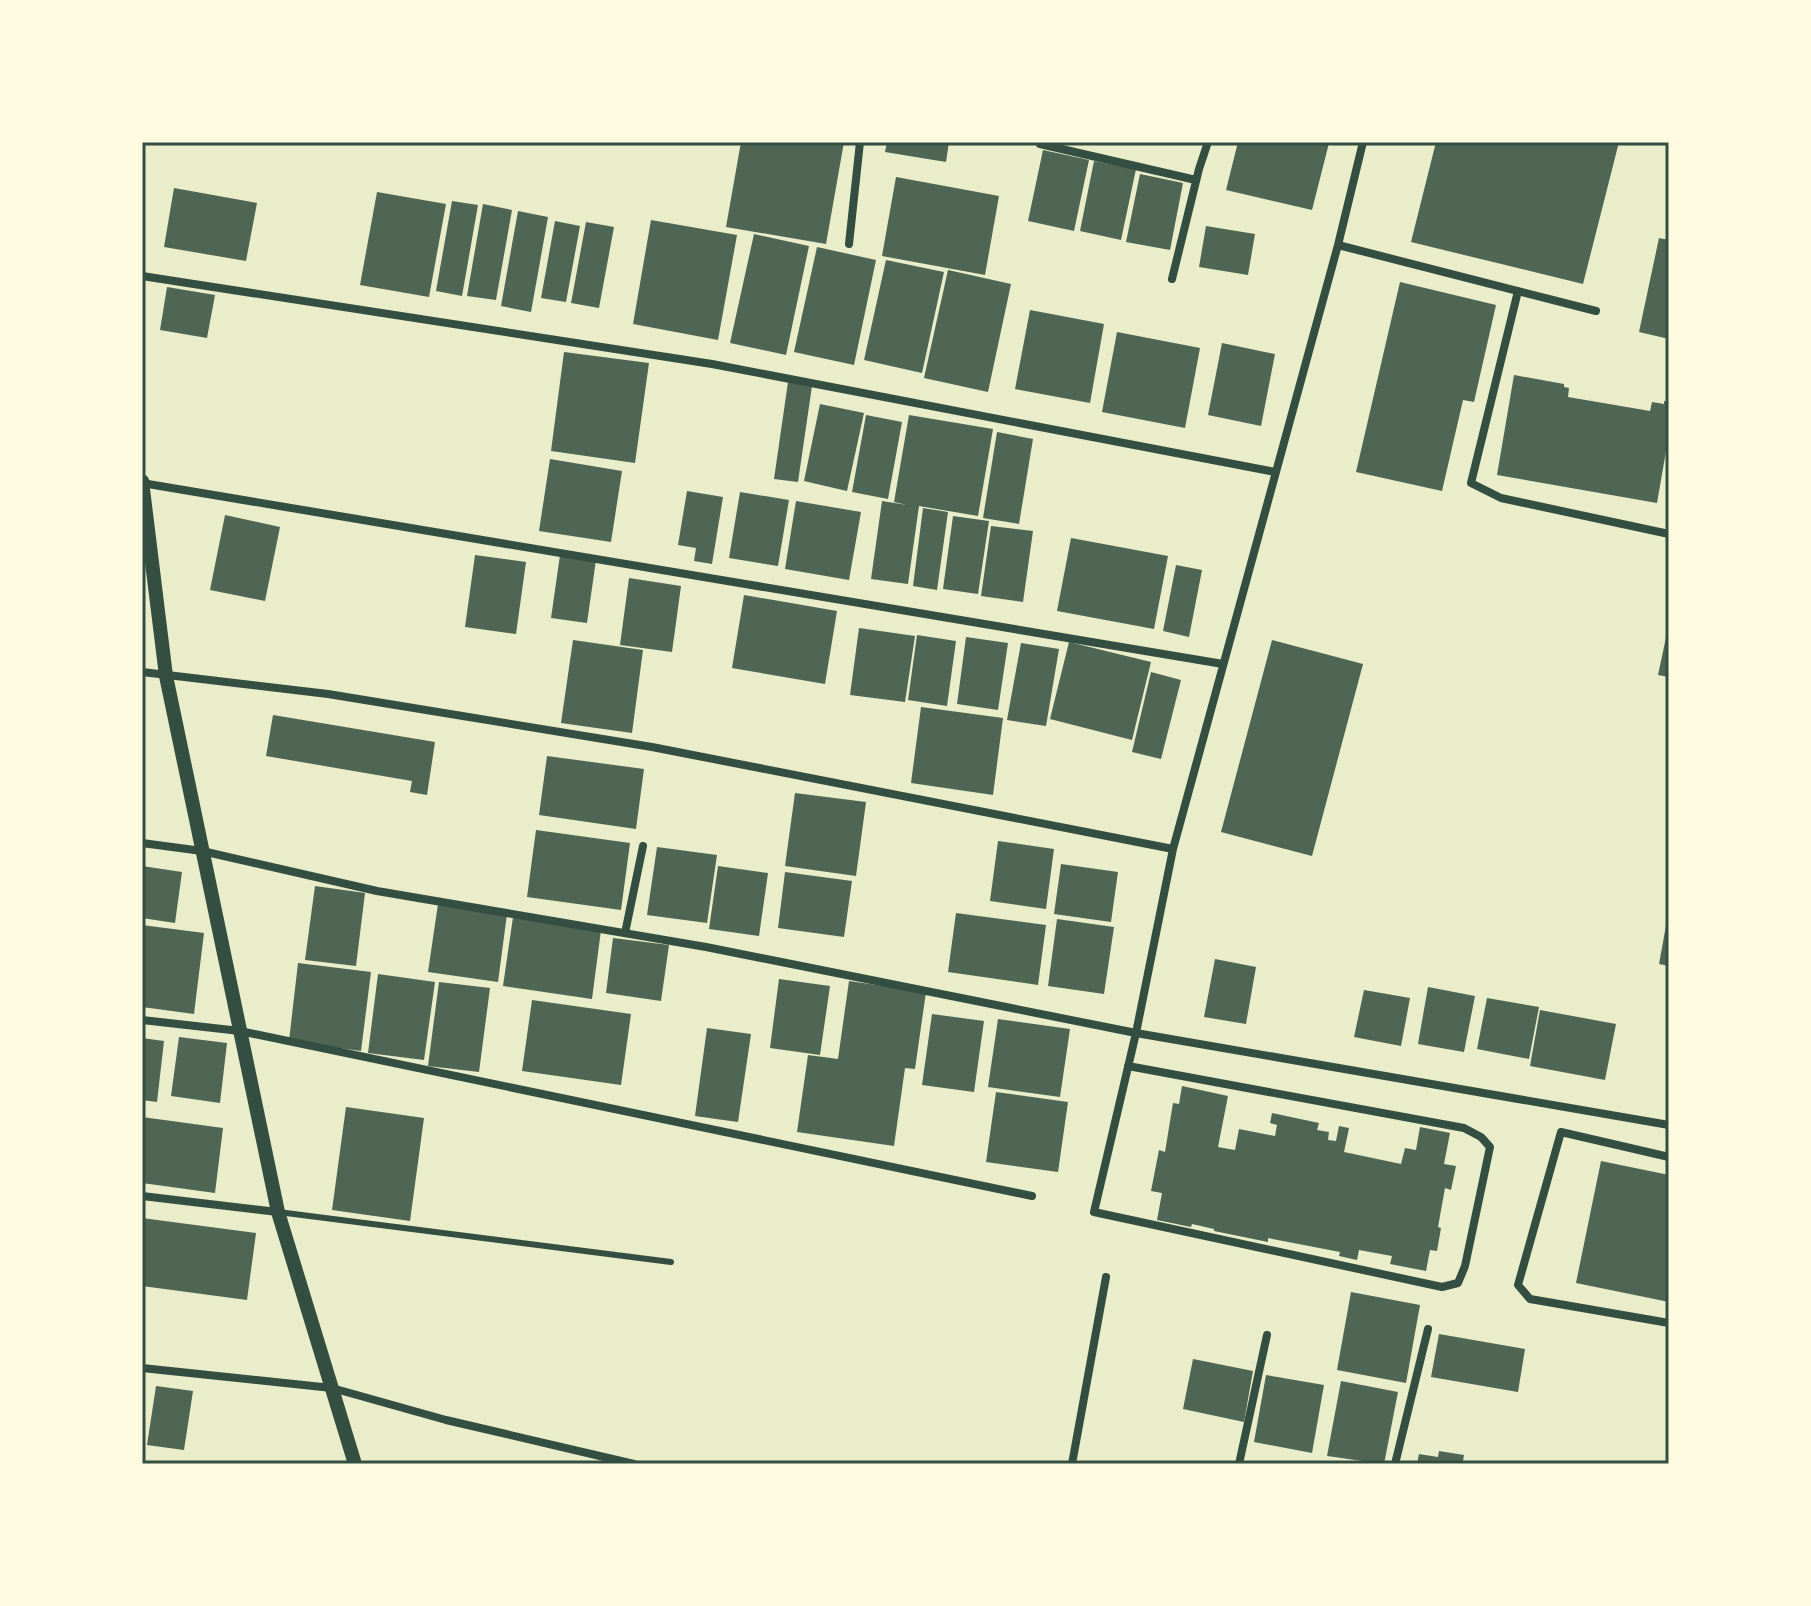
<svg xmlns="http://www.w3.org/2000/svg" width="1811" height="1606" viewBox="0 0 1811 1606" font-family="'PT Sans',sans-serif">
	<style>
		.building { fill: #4f6655 }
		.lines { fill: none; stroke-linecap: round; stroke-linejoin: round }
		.service { stroke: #344e41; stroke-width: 6 }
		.minor { stroke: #344e41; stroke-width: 8 }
		.tertiary { stroke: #344e41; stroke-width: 14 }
		.neatline { fill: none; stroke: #344e41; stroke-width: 3 }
	</style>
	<rect width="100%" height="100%" fill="#e9edc9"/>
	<!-- building -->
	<path class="building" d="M741,142H844L826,244L726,227Z
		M887,142H949L946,162L885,152Z
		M1238,142L1329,143L1312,210L1226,190Z
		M1436,142H1619L1583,284L1411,242Z
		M1043,150L1089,160L1074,231L1028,221Z
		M1094,161L1136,169L1121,240L1080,231Z
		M1140,174L1183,183L1170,250L1126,242Z
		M896,177L999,196L985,275L882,256Z
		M174,188L257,203L246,261L164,247Z
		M377,192L446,204L429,297L360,285Z
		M452,201L478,205L462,296L436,291Z
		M483,204L512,210L496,300L467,296Z
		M518,211L548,217L531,312L501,306Z
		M651,220L737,235L718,340L633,324Z
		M555,221L580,226L566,302L541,298Z
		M586,222L614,227L599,308L571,303Z
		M1206,226L1255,234L1248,275L1199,267Z
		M754,234L809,246L786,355L730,343Z
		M1659,238L1669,240V339L1639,332Z
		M817,247L876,260L854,365L794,352Z
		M886,260L944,272L922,373L864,360Z
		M948,270L1011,284L988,392L924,378Z
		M1400,282L1496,305L1474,402L1463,400L1442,491L1356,472Z
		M167,287L215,295L207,338L160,330Z
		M1030,310L1104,324L1090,403L1015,389Z
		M1117,332L1200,348L1185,428L1102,412Z
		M1222,343L1275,354L1261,426L1208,415Z
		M564,352L649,363L635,463L551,451Z
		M1514,375L1564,384V387L1569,388L1568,397L1650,411L1652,402L1664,404V401L1669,402V434L1657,503L1497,475Z
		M788,382L812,386L798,482L774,479Z
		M820,404L864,413L847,491L804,481Z
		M866,415L902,422L888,499L852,492Z
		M909,415L993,429L978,516L919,506L908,584L871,579L882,501L907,505L894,502Z
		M997,432L1033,439L1019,524L983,518Z
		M550,459L622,471L611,542L539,531Z
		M687,491L723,497L712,564L694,561L696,548L678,545Z
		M740,492L789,500L778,566L729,558Z
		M796,501L861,512L849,580L785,569Z
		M923,508L948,512L937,590L913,586Z
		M225,515L280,527L265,601L210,590Z
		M953,516L989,521L978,594L943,589Z
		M991,526L1033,531L1023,602L981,596Z
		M1071,538L1168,556L1154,629L1057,611Z
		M475,555L526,562L516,634L465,627Z
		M560,555L596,560L587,623L551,618Z
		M1176,565L1202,570L1189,637L1163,631Z
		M629,578L681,586L672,652L620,645Z
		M744,595L837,611L825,684L732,668Z
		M859,628L915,636L905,702L850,695Z
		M1668,628H1669V677L1658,675Z
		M917,635L956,641L947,706L908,700Z
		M966,637L1008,643L998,710L957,704Z
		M573,640L643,650L632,733L561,723Z
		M1272,640L1363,664L1312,856L1221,832Z
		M1069,642L1151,662L1132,740L1050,719Z
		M1021,643L1059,649L1046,726L1007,720Z
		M1151,672L1181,680L1161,759L1132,752Z
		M921,707L1003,718L993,795L911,783Z
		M273,715L435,742L427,795L410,792L412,781L266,756Z
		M547,756L644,769L636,829L539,815Z
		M795,793L866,802L856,876L785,866Z
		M536,830L630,843L621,910L527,897Z
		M998,841L1054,849L1046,909L990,901Z
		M657,847L717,855L707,923L647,915Z
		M1061,864L1118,872L1111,922L1054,914Z
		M142,866L182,872L175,923L142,918Z
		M718,866L768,873L759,936L709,929Z
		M785,872L852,881L844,937L778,928Z
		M315,886L365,893L356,966L305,960Z
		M438,904L507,914L498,982L428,972Z
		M956,913L1046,925L1038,985L948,972Z
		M513,917L601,930L592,999L503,986Z
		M1057,919L1114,927L1104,994L1048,986Z
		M1667,920H1669V966L1659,964Z
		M142,925L204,933L194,1014L142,1007Z
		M613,938L669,945L661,1001L606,993Z
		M1215,959L1256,967L1246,1024L1204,1017Z
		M298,963L371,972L361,1051L289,1041Z
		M378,974L435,982L424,1060L368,1053Z
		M779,979L830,986L820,1055L770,1048Z
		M849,981L926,992L915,1069L905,1068L894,1146L797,1132L808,1055L838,1059Z
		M439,982L490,988L479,1072L428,1066Z
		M1428,987L1475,996L1464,1052L1418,1044Z
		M1364,990L1410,998L1401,1046L1354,1037Z
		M1487,998L1539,1007L1529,1059L1477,1049Z
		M532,1000L631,1014L621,1085L522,1071Z
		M1540,1010L1616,1024L1605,1080L1530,1066Z
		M932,1014L984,1021L974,1092L922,1085Z
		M998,1019L1070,1029L1060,1097L988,1087Z
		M707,1028L751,1034L738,1122L695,1116Z
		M179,1037L227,1043L220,1103L171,1096Z
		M142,1038L164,1041L157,1102L142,1100Z
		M1182,1086L1228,1096L1218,1147L1235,1150L1239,1129L1275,1136L1277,1125L1270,1123L1272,1113L1319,1123L1317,1130L1329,1132L1328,1140L1336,1141L1339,1126L1349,1128L1344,1152L1401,1164L1405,1148L1416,1150L1420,1127L1450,1133L1444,1164L1456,1166L1451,1190L1445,1188L1438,1227L1441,1228L1437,1251L1430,1250L1426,1271L1390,1264L1392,1256L1359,1250L1357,1260L1339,1256L1340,1252L1268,1238V1242L1214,1231V1229L1192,1224L1191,1227L1157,1220L1162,1193L1151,1191L1159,1150L1165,1152L1173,1103L1179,1104Z
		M996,1092L1068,1102L1058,1172L986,1162Z
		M346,1107L424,1118L410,1221L332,1210Z
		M142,1117L223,1128L215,1193L142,1183Z
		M1601,1161L1669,1175V1302L1576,1283Z
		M142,1218L256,1233L247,1300L142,1286Z
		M1351,1292L1420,1305L1406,1383L1337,1370Z
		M1439,1334L1525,1349L1518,1392L1431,1377Z
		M1193,1359L1253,1371L1244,1422L1183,1409Z
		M1266,1375L1324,1385L1312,1453L1254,1442Z
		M1341,1381L1398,1392L1384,1464L1327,1456Z
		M156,1386L193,1391L184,1450L147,1445Z
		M1439,1451L1464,1455L1463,1461L1472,1464H1417L1419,1454L1438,1457Z"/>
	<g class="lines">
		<!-- service -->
		<path class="service" d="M278,1212L671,1262"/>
		<!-- minor -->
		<path class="minor" d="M1040,144L1196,180
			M849,244L860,142
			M1338,245L1596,311
			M142,276L712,364L1275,472
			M1172,279L1199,169L1208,142
			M1518,291L1471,483L1501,498L1669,534
			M142,483L1223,664
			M142,672L328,694L652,747L1173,849
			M142,843L202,851L377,891L706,947L1136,1033L1669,1125
			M625,933L643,846
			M142,1020L240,1031L1032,1196
			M1128,1066L1464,1128L1481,1137L1490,1147L1465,1266L1458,1283L1442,1287L1094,1212L1136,1033L1173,849L1338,245L1363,142
			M1669,1157L1561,1132L1518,1285L1530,1299L1669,1323
			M142,1196L278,1212
			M142,1368L332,1388L446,1420L634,1464
			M1072,1464L1106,1277
			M1239,1464L1267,1335
			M1395,1464L1428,1329"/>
		<!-- tertiary -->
		<path class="tertiary" d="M142,481L166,676L278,1212L355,1464"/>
	</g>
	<!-- border -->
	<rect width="1811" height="1606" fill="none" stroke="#fefae0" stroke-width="288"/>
	<rect x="144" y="144" width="1523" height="1318" class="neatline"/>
</svg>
